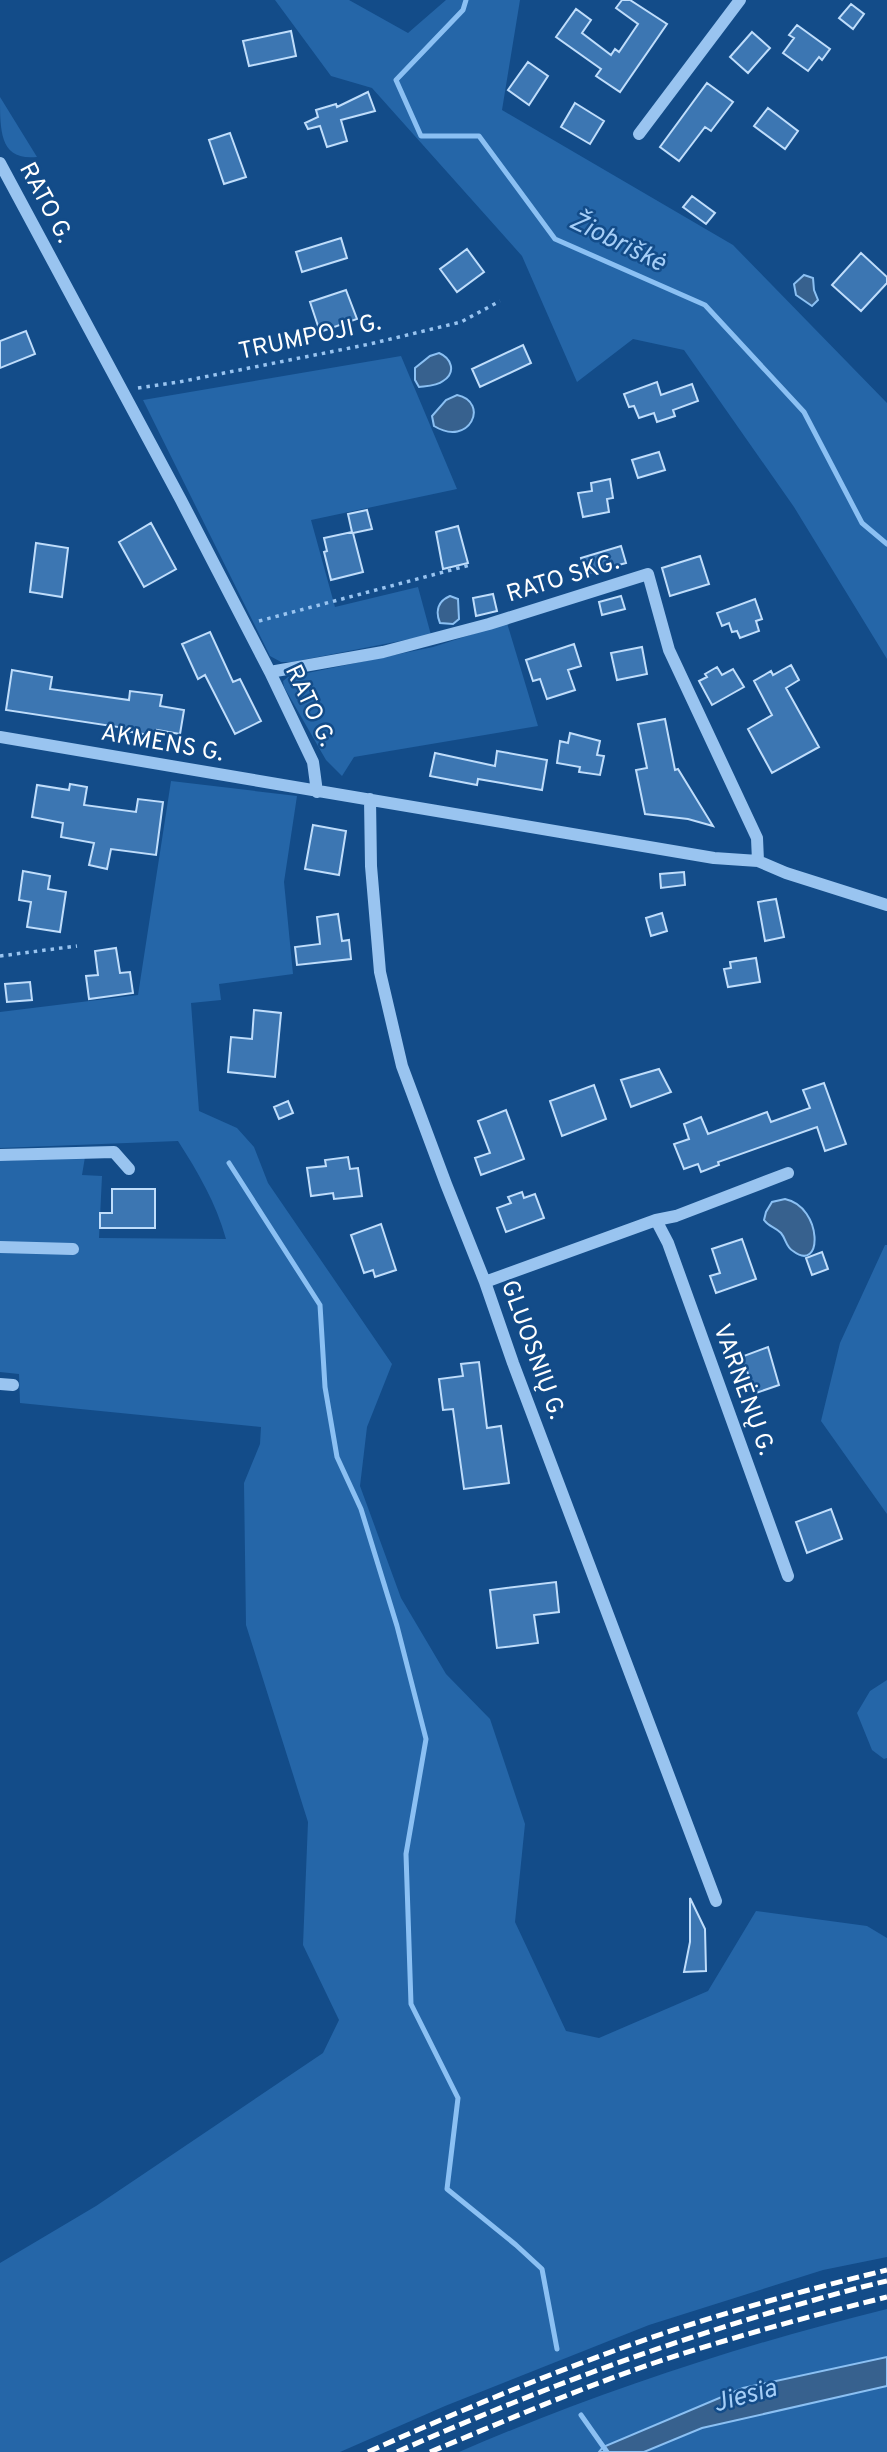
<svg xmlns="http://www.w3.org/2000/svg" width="887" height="2452" viewBox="0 0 887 2452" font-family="Overpass,sans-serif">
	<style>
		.green { fill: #2566a8 }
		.water { fill: #37618e; stroke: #8bc0f3; stroke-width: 2 }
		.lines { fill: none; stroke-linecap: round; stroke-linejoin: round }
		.stream { stroke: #8bc0f3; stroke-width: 5 }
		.building { fill: #3c76b2; stroke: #bfddfb; stroke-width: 2 }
		.path { stroke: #99c4f0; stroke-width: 3.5; stroke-dasharray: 3.5 5; stroke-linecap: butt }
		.minor { stroke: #99c4f0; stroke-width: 12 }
		.rail { stroke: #fff; stroke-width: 5; stroke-dasharray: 12 5; stroke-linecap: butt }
		.labels { text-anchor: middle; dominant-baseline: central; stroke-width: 5; stroke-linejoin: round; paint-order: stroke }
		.street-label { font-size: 24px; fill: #fff; stroke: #134c89 }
		.water-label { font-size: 26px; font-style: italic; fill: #a5cef7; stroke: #134c89 }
	</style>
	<rect width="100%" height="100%" fill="#134c89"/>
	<!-- green -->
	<path class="green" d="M275,0H349L408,33L446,0H520L502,110L733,245L887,403V659L794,507L684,350L633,339L577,382L522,256L372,88L331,76Z
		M0,97L37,157C0,161 0,132 0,97Z
		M401,356L457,489L311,520L335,607L418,587L431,635L292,662H281L270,656L143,400Z
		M507,623L538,726L354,757L342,776L326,760L284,687L283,681L288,677L433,647Z
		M171,781L297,796L284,882L293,974L219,984L221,1000L191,1003L199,1111L237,1128L254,1147L268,1183L392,1364L367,1427L360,1486L401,1598L446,1674L490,1719L525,1824L515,1922L566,2031L599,2038L708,1991L756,1911L867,1926L887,1938V2257L823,2270L649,2325L445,2406L340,2452H0V2263L96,2206L323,2053L339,2020L303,1945L308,1822L246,1625L244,1483L260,1444L261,1427L20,1403L19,1374L0,1372V1161L85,1157L82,1175L102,1176L99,1238L226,1239C216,1203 198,1172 178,1141L0,1148V1012L138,995Z
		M885,1245H887V1514L821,1421L840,1343Z
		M887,1680V1758L884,1759L872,1750L857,1713L870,1691Z
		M887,2309V2357L743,2388L603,2447L599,2452H459C598,2392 740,2345 887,2309Z
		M887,2386V2452H644L702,2428Z"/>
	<!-- water -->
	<path class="water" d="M804,275L813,278L814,290L818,300L812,306L796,295L794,284Z
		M439,353C451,358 457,372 443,381C437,386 427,386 419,387L415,380V368L430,356Z
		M457,395C490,402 470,448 434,426L432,416L446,400Z
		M450,596L458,599L459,619L453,624L440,623C435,611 438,601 450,596Z
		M785,1199C823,1207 823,1274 793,1251C786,1247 786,1239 781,1233C775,1227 769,1227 764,1220L766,1212L772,1202Z
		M887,2357V2386L702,2428L644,2452H599L603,2447L743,2388Z"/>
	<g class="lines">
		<!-- stream -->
		<path class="stream" d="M466,0L463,10L396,80L421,136H479L555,239L705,305L804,412L862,523L887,544
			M229,1163L320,1305L325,1387L337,1457L361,1509L397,1626L426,1739L406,1854L411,2004L458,2098L447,2189L516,2245L542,2269L557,2349
			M581,2415L607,2452"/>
	</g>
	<!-- building -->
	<path class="building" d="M622,0H630L667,24L620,92L596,76L601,69L556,37L576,9L591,20L582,33L611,55L615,49L619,52L638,24L616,8Z
		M851,4L864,14L853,29L839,18Z
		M797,25L830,49L822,60L819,57L808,71L783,53L794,38L789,35Z
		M291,31L296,56L249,66L243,41Z
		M752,32L770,48L748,73L730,57Z
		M528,62L548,76L529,105L508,90Z
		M707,83L733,102L711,131L705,127L679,161L660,147Z
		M368,92L375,111L341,120L347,141L327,147L320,126L308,129L305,123L318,117L316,110L336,104L337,107Z
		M575,103L604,121L590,144L561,127Z
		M768,108L798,131L785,149L754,126Z
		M230,133L246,177L224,184L209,140Z
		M692,196L715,213L706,224L683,207Z
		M341,238L347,258L302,272L296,252Z
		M467,249L484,272L457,292L440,269Z
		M861,253L887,277V283L861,311L832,285Z
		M346,290L357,319L320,332L310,302Z
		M26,331L35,354L0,368V341Z
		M523,345L531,363L480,387L472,369Z
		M657,382L661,395L692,384L698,401L673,410L675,416L657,422L654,413L639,418L634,406L629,407L624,394Z
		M659,452L665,470L638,478L632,460Z
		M610,479L613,498L607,499L609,512L583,517L578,493L592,491L591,483Z
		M367,510L372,529L353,533L363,572L331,580L324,552L327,551L324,538L352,532L348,514Z
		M151,523L176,569L144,587L119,542Z
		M458,526L468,563L443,569L436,532Z
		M36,543L68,548L62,597L30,592Z
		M621,546L626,563L585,574L581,558Z
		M700,556L709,584L670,596L662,568Z
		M493,594L497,611L476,616L473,598Z
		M621,596L625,609L602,615L599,602Z
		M755,599L762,619L756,621L759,631L740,638L737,631L732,632L729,623L722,626L717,613Z
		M210,632L233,682L240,679L261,721L235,734L205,675L198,679L182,644Z
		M574,644L581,666L568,670L575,690L547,699L540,679L533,681L526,660Z
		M642,647L647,674L617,680L611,653Z
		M791,665L799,680L786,688L819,747L772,773L748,729L772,715L754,681L771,671L773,675Z
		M717,667L722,675L733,669L744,687L712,705L699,681L707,677L705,674Z
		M12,670L52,677L50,689L129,700L130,691L162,695L160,706L184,710L180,734L157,730L156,736L125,731V728L6,710Z
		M665,719L675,770L678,769L713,826L688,819L645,814L636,770L647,768L638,724Z
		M570,733L600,741L597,755L604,756L600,775L579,772L580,767L557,763L560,741L568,743Z
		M497,751L547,760L542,790L478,779L477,785L430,776L435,753L495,766Z
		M70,784L87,787L84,805L136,812L138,799L163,802L156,855L111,849L107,869L89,865L94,843L61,837L63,823L32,817L37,785L69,790Z
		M313,825L346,831L339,875L305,869Z
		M23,871L50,876L48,889L66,892L60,932L27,927L31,902L19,900Z
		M684,872L685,885L661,888L660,874Z
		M776,899L784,937L765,941L758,902Z
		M662,913L667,931L651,936L646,918Z
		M338,914L342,941L349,940L351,959L297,965L295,947L320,944L317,917Z
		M116,948L120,973L130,972L133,993L89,999L86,976L98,975L95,951Z
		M756,958L760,982L728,987L724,969L731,968L730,962Z
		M30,982L32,1000L7,1002L5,984Z
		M254,1010L281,1013L275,1077L228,1072L231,1037L252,1039Z
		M659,1069L671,1092L631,1107L621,1080Z
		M824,1083L846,1144L825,1151L817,1127L718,1162L719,1165L701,1172L698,1164L684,1169L674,1144L689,1139L684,1124L701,1117L708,1134L767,1112L771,1122L810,1108L803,1090Z
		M594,1085L606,1119L562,1136L550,1101Z
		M288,1101L293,1113L279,1119L274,1107Z
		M506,1110L524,1159L481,1175L475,1158L490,1153L478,1121Z
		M348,1157L350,1169L358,1168L362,1196L334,1199L333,1193L311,1196L307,1168L326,1166L325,1160Z
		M112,1189H155V1228H100V1213H112Z
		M522,1192L524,1198L535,1194L544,1218L506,1232L497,1208L511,1203L508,1197Z
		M381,1224L396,1270L375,1277L373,1270L364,1273L351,1235Z
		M742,1239L756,1279L716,1293L710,1276L720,1273L712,1249Z
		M822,1252L828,1269L812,1275L806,1258Z
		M768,1347L779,1385L756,1393L741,1357Z
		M479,1362L487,1428L501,1426L509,1483L464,1489L453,1409L443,1410L439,1379L463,1376L461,1364Z
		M831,1509L842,1539L807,1553L796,1522Z
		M556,1582L559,1612L534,1615L538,1643L497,1648L490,1590Z
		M690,1898L705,1929L706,1971L684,1972L690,1942Z"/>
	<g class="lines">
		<!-- path -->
		<path class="path" d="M138,388L179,382L370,344L461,322L500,301
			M259,621L470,565
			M0,956L77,946"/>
		<!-- minor -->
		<path class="minor" d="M639,134L740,0
			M0,163L181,500L270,672L313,762L317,792
			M270,672L383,652L489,624L648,574L669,650L757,838L758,861
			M0,737L714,858L758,861L786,873L887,905
			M370,799L371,866L380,972L402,1066L446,1184L485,1282L513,1363L716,1901
			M0,1155L114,1152L129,1169
			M656,1220L668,1243L788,1576
			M0,1247L73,1249
			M485,1282L656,1220L676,1216L788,1173
			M0,1384L13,1385"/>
		<!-- rail -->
		<path class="rail" d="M368,2452C454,2413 541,2377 630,2345C714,2315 801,2291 887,2270
			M397,2452C518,2398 642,2351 769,2313C808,2302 847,2290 887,2281
			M430,2452C505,2421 580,2388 657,2362C733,2337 810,2316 887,2297"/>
	</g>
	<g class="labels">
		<!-- street labels -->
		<g class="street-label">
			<text transform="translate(45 203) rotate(62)">RATO G.</text>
			<text transform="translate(310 338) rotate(-12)">TRUMPOJI G.</text>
			<text transform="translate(563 579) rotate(-17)">RATO SKG.</text>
			<text transform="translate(309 706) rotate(65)">RATO G.</text>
			<text transform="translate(162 744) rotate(10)">AKMENS G.</text>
			<text transform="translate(532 1350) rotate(70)">GLUOSNIŲ G.</text>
			<text transform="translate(743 1390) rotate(70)">VARNĖNŲ G.</text>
		</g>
		<!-- water labels -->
		<g class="water-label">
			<text transform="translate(617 243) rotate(26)">Žiobriškė</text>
			<text transform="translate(745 2397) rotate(-15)">Jiesia</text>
		</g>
	</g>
</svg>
